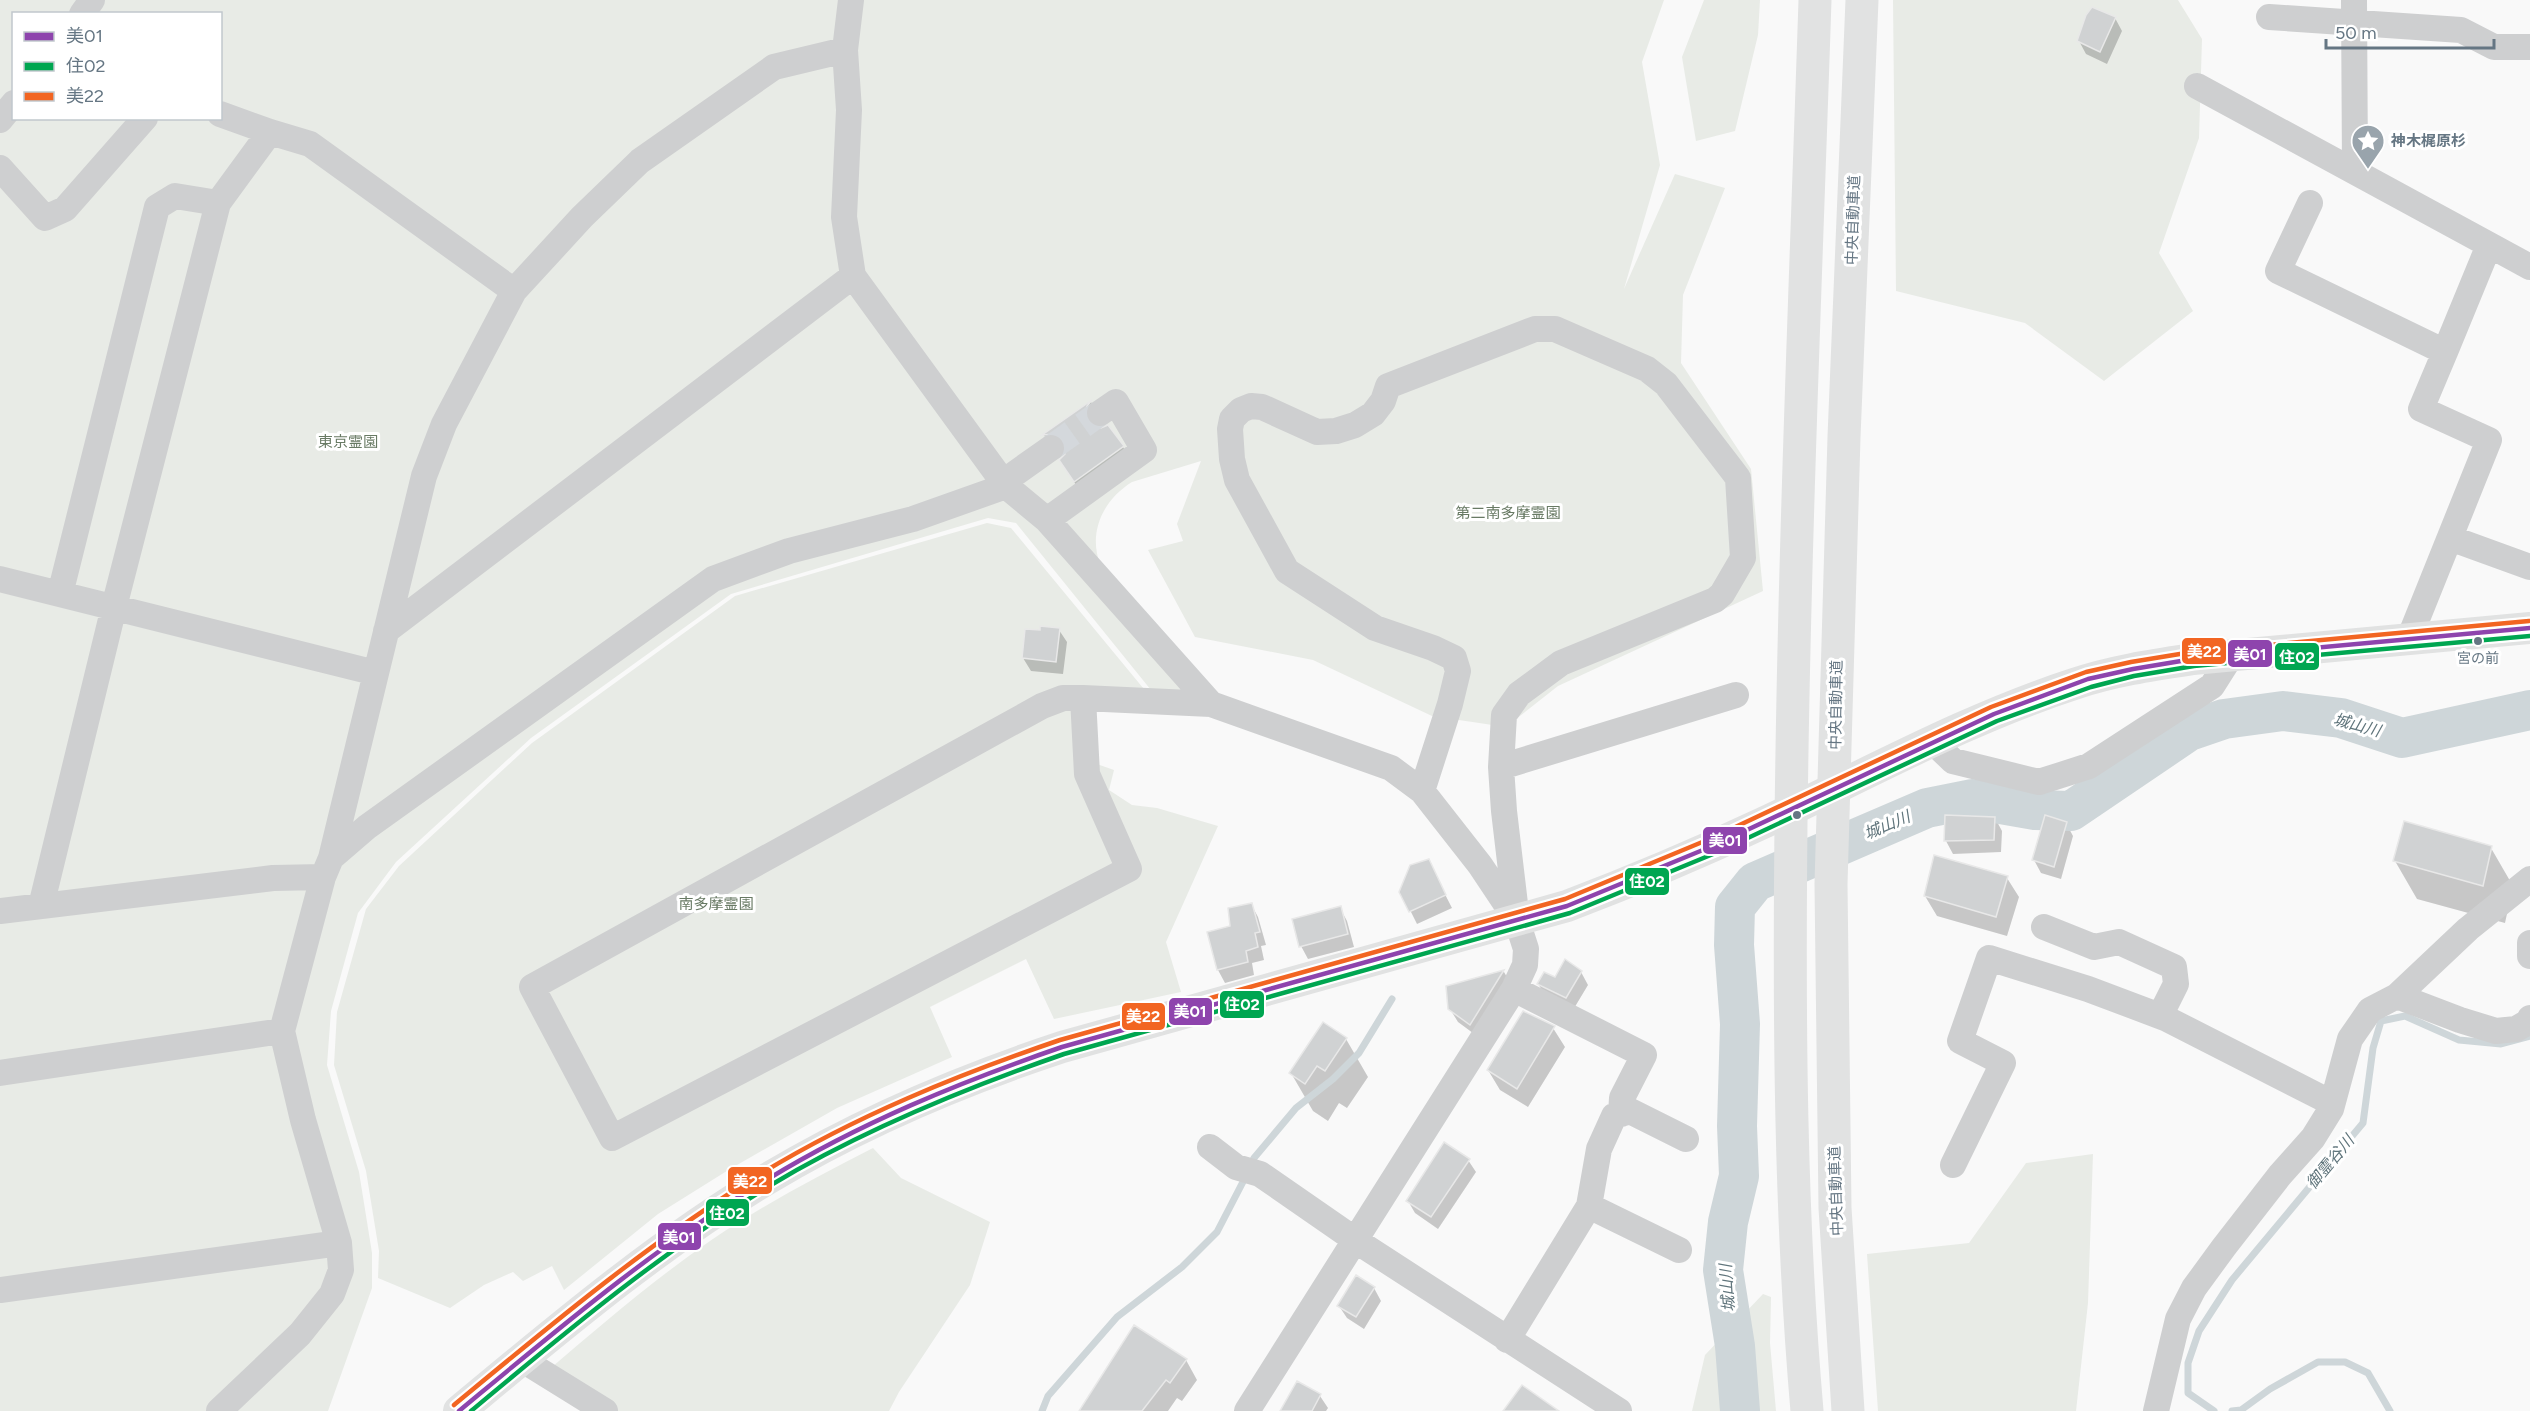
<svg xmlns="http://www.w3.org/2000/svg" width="2530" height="1411" viewBox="0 0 2530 1411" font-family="Figtree,'Noto Sans JP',sans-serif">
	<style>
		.green { fill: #e8ebe6; fill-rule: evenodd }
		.shadow { fill: #0003 }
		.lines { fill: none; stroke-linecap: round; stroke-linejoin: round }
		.stream { stroke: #ced6d9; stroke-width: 7 }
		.river { stroke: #ced6d9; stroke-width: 40 }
		.building { fill: #d0d2d3; stroke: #e8e8e8; stroke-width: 1.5 }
		.minor-tunnel { stroke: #d4d8dc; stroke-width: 26; stroke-dasharray: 26 13; stroke-linecap: butt }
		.minor { stroke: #cecfd0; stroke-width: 26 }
		.major { stroke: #e1e2e2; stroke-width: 32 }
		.highway { stroke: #e1e2e2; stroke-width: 33 }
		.bus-1-casing { stroke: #fff; stroke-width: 9 }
		.bus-2-casing { stroke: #fff; stroke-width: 9 }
		.bus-3-casing { stroke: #fff; stroke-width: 9 }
		.bus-1 { stroke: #8e44ad; stroke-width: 4.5 }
		.bus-2 { stroke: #00a651; stroke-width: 4.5 }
		.bus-3 { stroke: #f26522; stroke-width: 4.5 }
		.bus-dot { fill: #657683; stroke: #fff; stroke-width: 2 }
		.labels { text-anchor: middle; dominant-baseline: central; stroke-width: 6; stroke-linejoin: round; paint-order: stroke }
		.bus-label { font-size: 14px; fill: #657683; stroke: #fff }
		.poi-label { font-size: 15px; font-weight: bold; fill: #657683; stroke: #fff; text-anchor: start }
		.street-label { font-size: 15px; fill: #657683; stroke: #fff }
		.park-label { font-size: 15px; fill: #687a64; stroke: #fff }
		.water-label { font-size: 16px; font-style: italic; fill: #60757c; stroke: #fff }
		.line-badge { stroke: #fff; stroke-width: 2 }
		.badge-label { font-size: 16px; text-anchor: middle; font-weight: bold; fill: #fff }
	</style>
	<rect width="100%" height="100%" fill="#f9f9f9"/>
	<!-- green -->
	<path class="green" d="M0,0H1664L1642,62L1660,165L1624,289L1675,174L1725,188L1683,295L1681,363L1751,469L1763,591L1558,686L1506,727L1432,716L1313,660L1195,637L1148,550L1183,541L1177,524L1201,461L1132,482C1103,500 1088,532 1100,564L1206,696L1155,695L1016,523L988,518L731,594L531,738L396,862L358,913L331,1011L327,1065L359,1172L372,1253V1288L328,1411H0ZM14,14H220V118H14Z
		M1704,0H1760L1758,35L1735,131L1696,141L1682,57Z
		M1893,0H2178L2202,39L2199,138L2159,253L2193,311L2104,381L2025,323L1896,291Z
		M987,523L1011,528L1148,694L1092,691L1094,763L1114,770L1109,790L1132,805L1157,808L1218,826L1166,942L1181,992L1054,1019L1026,959L930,1007L952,1057L837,1108L730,1169L658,1214L564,1290L552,1266L523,1281L513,1272L484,1285L450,1308L378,1278L379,1251L366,1171L334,1065L337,1012L366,909L399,866L532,743L735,596Z
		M873,1148L901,1178L990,1222L970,1285L899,1392L889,1411H605L545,1373C599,1327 652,1281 710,1241C762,1205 817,1177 873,1148Z
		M2093,1154L2088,1303L2076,1411H1878L1867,1254L1969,1243L2026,1163Z
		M1763,1294L1771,1297L1770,1343L1776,1411H1692L1705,1355Z"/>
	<!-- shadow -->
	<path class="shadow" d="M2115,18L2122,31L2107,64L2086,54L2079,41Z
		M1091,402L1102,421L1097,428L1123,447L1134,466L1086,501L1061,461L1067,453L1055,454L1044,435Z
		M1059,630L1067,642L1063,674L1031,671L1023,658Z
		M1995,818L2002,831L2001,852L1953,854L1946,841Z
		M2066,823L2073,836L2061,879L2041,873L2034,860Z
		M2491,848L2513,886L2505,923L2417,899L2395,861Z
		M1428,861L1452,908L1417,924L1401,892Z
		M2007,878L2019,897L2007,936L1937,916L1925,896Z
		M1251,904L1258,917L1266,945L1261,946L1264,960L1252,963L1254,975L1225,983L1218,970L1208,933L1232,927Z
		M1340,908L1347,921L1354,947L1308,959L1301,946Z
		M1504,972L1511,984L1477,1036L1458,1022L1450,1009L1448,987Z
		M1581,972L1588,985L1573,1010L1546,996L1538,984Z
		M1553,1028L1565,1047L1528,1107L1500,1090L1488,1070Z
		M1346,1039L1368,1077L1347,1108L1339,1103L1328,1121L1313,1111L1291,1073Z
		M1468,1160L1476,1172L1438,1229L1415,1213L1408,1201Z
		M1374,1288L1381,1301L1364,1329L1347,1318L1339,1306Z
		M1186,1360L1197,1380L1182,1401L1177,1398L1168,1411H1081Z
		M1320,1396L1328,1408L1326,1411H1282Z"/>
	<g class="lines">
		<!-- stream -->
		<path class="stream" d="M1725,896L1743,897
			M1250,1166L1254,1158L1296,1108L1333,1079L1359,1053L1392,999
			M1042,1411L1048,1396L1117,1317L1182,1267L1217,1232L1246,1176
			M2214,1411L2188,1393V1363L2199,1331L2232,1280L2363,1123L2373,1048L2381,1021L2405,1016L2459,1040L2501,1044L2530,1036
			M2232,1411L2241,1410L2270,1389L2318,1362H2345L2368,1373L2390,1411"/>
		<!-- river -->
		<path class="river" d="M1740,1411L1735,1346L1723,1270L1728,1222L1739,1176L1737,1126L1740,1024L1734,945L1735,907L1755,882L1927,808L1972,799L2035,810L2071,811L2189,731L2224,719L2283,711L2341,718L2402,738L2530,710"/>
	</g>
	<!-- building -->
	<path class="building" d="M2092,7L2116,17L2100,52L2077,41L2086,15Z
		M1092,400L1087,406L1085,414L1088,422L1101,428L1108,425L1124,446L1074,482L1059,460L1065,454L1064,440L1057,434L1042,435Z
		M1040,626L1060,628L1056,662L1022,658L1025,629L1040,630Z
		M1945,815L1995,817L1994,840L1944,841Z
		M2045,815L2067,822L2054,867L2032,860Z
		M2404,821L2492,846L2483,886L2393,861Z
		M1934,855L2008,876L1996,917L1924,896Z
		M1429,859L1446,895L1409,912L1399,892L1410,865Z
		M1252,903L1260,932L1255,933L1258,947L1246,951L1248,962L1217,970L1207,932L1230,926L1228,908Z
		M1341,906L1348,934L1299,947L1292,919Z
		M1565,959L1582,971L1566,998L1537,984L1544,972L1555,977Z
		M1504,970L1470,1025L1448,1009L1446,986Z
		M1523,1011L1555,1026L1517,1089L1487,1070Z
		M1323,1022L1347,1038L1325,1071L1317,1066L1305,1084L1289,1073Z
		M1444,1142L1470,1159L1431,1217L1406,1201Z
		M1356,1275L1375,1287L1356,1317L1337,1306Z
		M1134,1325L1187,1359L1170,1383L1166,1380L1142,1411H1079Z
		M1297,1381L1321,1394L1312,1411H1280Z
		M1522,1385L1559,1411H1503Z"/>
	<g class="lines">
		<!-- minor-tunnel -->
		<path class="minor-tunnel" d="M1051,448L1100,413"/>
		<!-- minor -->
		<path class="minor" d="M851,0L845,50L849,110L844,217L853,276L1006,486L1047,520L1211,704
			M2354,0L2355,170
			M82,14L92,0
			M2269,17L2461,30L2494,47H2530
			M2197,86L2530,267
			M220,114L270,132L310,144L514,291
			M0,120L14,103
			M0,168L45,218L65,209L145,118
			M2310,203L2278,271L2445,352L2489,245
			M1003,482L1051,448
			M1047,520L1144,450L1116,402L1100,413
			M2450,538L2530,567
			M0,579L376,673
			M60,594L157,207L175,196L218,203
			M386,631L853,276
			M2409,639L2489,440L2421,409L2445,352
			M1083,698L1087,774L1129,869L612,1138L532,987L1042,706L1063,698H1083L1211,704L1391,768L1422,791L1480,865L1514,916
			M1932,741L1953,761L2039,782L2089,766L2212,686L2231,656
			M1501,767L1736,695
			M331,858L424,476L444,424L514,291L582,217L640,161L774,67L845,50
			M41,906L114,607L218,203L270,132
			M0,911L273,878L323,877
			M2044,927L2094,947L2119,942L2174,967L2176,984L2160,1016
			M2530,943V956
			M1514,989L1644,1055L1622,1098L1621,1114
			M2397,996L2460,1020L2496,1031L2516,1029L2528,1022L2530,1018
			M0,1073L282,1031
			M1210,1147L1236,1167L1260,1174L1364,1246L1619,1411
			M1953,1165L2003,1063L1960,1041L1989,958L2088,989L2165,1018L2322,1098L2333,1101
			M1589,1206L1679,1250
			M0,1290L339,1243
			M1507,1340L1589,1206L1599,1149L1614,1116L1630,1111L1686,1139
			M521,1359L605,1411
			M219,1411L300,1334L332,1294L341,1270L339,1243L303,1120L282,1031L323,877L331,858L367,827L713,579L789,551L913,519L1006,486
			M1247,1411L1514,989L1525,965L1526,949L1517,921L1504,811L1501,767L1504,715L1519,694L1561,663L1715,600L1722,594L1743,558L1738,478L1732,470L1666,384L1647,369L1555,329H1535L1388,386L1383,401L1373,414L1355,425L1336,431L1317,432L1262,407L1251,406L1241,410L1232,419L1230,429L1232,459L1237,480L1287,571L1375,628L1433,648L1454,658L1458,671L1450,704L1422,791
			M2156,1411L2178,1319L2194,1288L2224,1247L2280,1175L2313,1138L2331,1109L2350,1039L2370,1010L2397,996L2468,929L2530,879"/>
		<!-- major -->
		<path class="major" d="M459,1411C558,1329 657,1245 767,1179C860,1123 959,1081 1062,1047L1567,906C1633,881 1699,853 1763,823C1866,775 1966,719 2074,684C2112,671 2153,665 2193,659L2530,628"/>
		<!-- highway -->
		<path class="highway" d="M1807,1411C1790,1215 1789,1019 1791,823C1794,548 1806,274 1815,0
			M1848,1411L1835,1208L1831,884L1844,437L1862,0"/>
		<!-- bus-1 casing -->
		<g class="bus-1-casing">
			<path id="bus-1" d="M459,1411C558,1329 657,1245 768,1179C860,1123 960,1082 1062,1047L1567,906L1715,845L1994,714L2088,679L2133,669L2193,659L2530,628"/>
		</g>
		<!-- bus-2 casing -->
		<g class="bus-2-casing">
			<path id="bus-2" d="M471,1411C567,1331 664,1250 771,1185C863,1130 963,1089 1064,1054L1570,913L1718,852L1997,721L2091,687L2134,676L2194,666L2530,636"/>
		</g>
		<!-- bus-3 casing -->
		<g class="bus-3-casing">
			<path id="bus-3" d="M454,1405C553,1323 652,1240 762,1173C856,1116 957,1075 1060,1040L1565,899L1712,838L1991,707L2086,672L2131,662L2192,652L2529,621"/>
		</g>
		<!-- bus-1 -->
		<use href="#bus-1" class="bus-1"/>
		<!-- bus-2 -->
		<use href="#bus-2" class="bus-2"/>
		<!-- bus-3 -->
		<use href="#bus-3" class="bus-3"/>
	</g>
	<!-- icons -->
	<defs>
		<g id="sight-pin" transform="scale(1.725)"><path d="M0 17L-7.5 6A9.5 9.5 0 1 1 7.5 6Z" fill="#99a4ac" stroke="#fff"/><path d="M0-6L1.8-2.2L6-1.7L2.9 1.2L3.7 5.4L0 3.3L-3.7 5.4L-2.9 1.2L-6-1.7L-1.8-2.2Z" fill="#fff"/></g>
	</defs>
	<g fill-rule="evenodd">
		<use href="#sight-pin" x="2368" y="141"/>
	</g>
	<!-- markers -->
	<g class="bus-dot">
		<circle cx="2478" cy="641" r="5"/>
		<circle cx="1797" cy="815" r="5"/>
	</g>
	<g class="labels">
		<!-- bus labels -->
		<g class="bus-label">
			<text x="2478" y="658">宮の前</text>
		</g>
		<!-- poi labels -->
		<g class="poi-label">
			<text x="2391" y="141">神木梶原杉</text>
		</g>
		<!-- street labels -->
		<g class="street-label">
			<text transform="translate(1853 220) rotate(-88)">中央自動車道</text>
			<text transform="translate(1836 705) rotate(-89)">中央自動車道</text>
			<text transform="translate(1836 1191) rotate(-92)">中央自動車道</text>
		</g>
		<!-- park labels -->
		<g class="park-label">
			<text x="348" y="442">東京霊園</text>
			<text x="1508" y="513">第二南多摩霊園</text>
			<text x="716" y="904">南多摩霊園</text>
		</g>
		<!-- water labels -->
		<g class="water-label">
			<text transform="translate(2357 725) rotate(15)">城山川</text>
			<text transform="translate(1887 825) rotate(-23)">城山川</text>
			<text transform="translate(2330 1162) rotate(-50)">御霊谷川</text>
			<text transform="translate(1727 1288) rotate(-94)">城山川</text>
		</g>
	</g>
	<g class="line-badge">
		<rect x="2181" y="637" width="46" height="28" rx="6" fill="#f26522"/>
		<rect x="2227" y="639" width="46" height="29" rx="6" fill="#8e44ad"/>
		<rect x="2274" y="642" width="46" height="29" rx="6" fill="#00a651"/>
		<rect x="1702" y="826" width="46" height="29" rx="6" fill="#8e44ad"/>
		<rect x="1624" y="867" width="46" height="29" rx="6" fill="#00a651"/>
		<rect x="1219" y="990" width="46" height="29" rx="6" fill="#00a651"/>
		<rect x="1168" y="997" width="45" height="29" rx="6" fill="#8e44ad"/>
		<rect x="1121" y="1002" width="45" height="29" rx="6" fill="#f26522"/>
		<rect x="727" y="1166" width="46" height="29" rx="6" fill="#f26522"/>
		<rect x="705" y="1198" width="45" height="29" rx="6" fill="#00a651"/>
		<rect x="657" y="1222" width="45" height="29" rx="6" fill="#8e44ad"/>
	</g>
	<g class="badge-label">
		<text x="2204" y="657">美22</text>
		<text x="2250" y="660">美01</text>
		<text x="2297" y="663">住02</text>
		<text x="1725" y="846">美01</text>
		<text x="1647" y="887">住02</text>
		<text x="1242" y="1010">住02</text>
		<text x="1190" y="1017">美01</text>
		<text x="1143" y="1022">美22</text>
		<text x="750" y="1187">美22</text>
		<text x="727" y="1219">住02</text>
		<text x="679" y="1243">美01</text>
	</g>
	<!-- legend -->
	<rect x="12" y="12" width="210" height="108" fill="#ffffff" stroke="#c1c8cd" stroke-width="1.5"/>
	<rect x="24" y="32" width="30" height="9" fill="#8e44ad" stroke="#c1c8cd" stroke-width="1.5"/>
	<text x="66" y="42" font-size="18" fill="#657683">美01</text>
	<rect x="24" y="62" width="30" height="9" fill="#00a651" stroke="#c1c8cd" stroke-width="1.5"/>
	<text x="66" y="72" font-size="18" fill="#657683">住02</text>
	<rect x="24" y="92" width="30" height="9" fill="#f26522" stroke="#c1c8cd" stroke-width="1.5"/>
	<text x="66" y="102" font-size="18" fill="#657683">美22</text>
	<!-- scale -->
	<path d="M2326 39v9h168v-9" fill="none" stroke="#657683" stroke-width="3"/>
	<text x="2335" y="39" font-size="18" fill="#657683" stroke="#ffffff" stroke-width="4.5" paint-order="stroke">50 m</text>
</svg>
